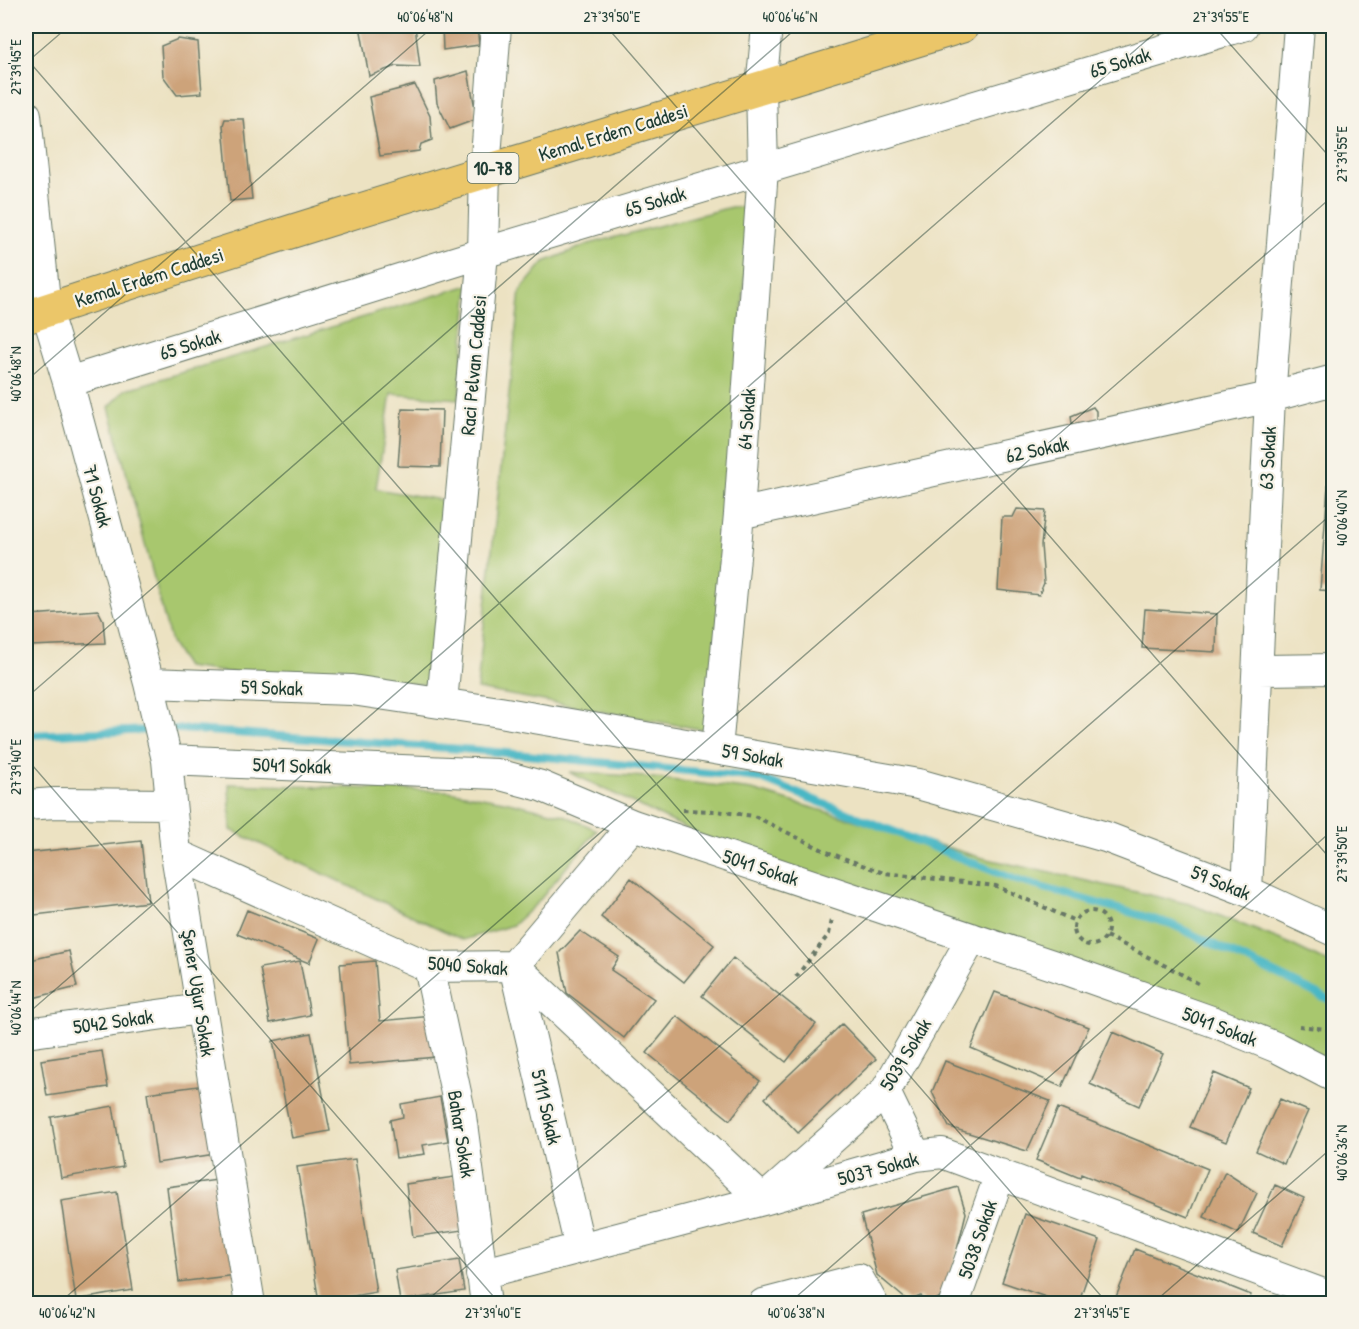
<svg xmlns="http://www.w3.org/2000/svg" width="1359" height="1329" viewBox="0 0 1359 1329" font-family="'Patrick Hand',sans-serif">
	<style>
		.green { fill: #a8c76e; stroke: #648251; stroke-width: 1.5 }
		.lines { fill: none; stroke-linecap: round; stroke-linejoin: round }
		.stream { stroke: #4ab7c5; stroke-width: 8 }
		.building { fill: #cda37a }
		.minor-casing { stroke: #677766; stroke-width: 32 }
		.major-casing { stroke: #677766; stroke-width: 35 }
		.path { stroke: #677766; stroke-width: 4; stroke-dasharray: 4.5 4.5; stroke-linecap: butt }
		.minor { stroke: #fff; stroke-width: 30 }
		.major { stroke: #ebc669; stroke-width: 33 }
		.ticks { fill: none; stroke: #1f3d34; stroke-width: 1.5; stroke-opacity: 0.45 }
		.labels { text-anchor: middle; dominant-baseline: central; stroke-width: 4.5; stroke-linejoin: round; paint-order: stroke }
		.shield { fill: #f7f3e8; stroke: #60746a; stroke-width: 1.5 }
		.shield-label { font-size: 18px; font-weight: bold; fill: #1f3d34 }
		.street-label { font-size: 20px; fill: #1f3d34; stroke: #f7f3e8 }
		.neatline { fill: none; stroke: #1f3d34; stroke-width: 2 }
		.ticks-label { font-size: 15px; text-anchor: middle; fill: #1f3d34 }
	</style>
	<rect width="100%" height="100%" fill="#f7f3e8"/>
	<filter id="ink" filterUnits="userSpaceOnUse"><feTurbulence type="fractalNoise" baseFrequency=".0167" numOctaves="2"/><feDisplacementMap in="SourceGraphic" scale="12" xChannelSelector="R" yChannelSelector="G"/><feConvolveMatrix kernelMatrix="1 2 1 2 8 2 1 2 1" color-interpolation-filters="sRGB"/></filter>
	<filter id="wash" filterUnits="userSpaceOnUse"><feTurbulence type="fractalNoise" baseFrequency=".008" numOctaves="4" result="noise"/><feDisplacementMap in="SourceGraphic" scale="24" xChannelSelector="R" yChannelSelector="G"/><feGaussianBlur stdDeviation="1.35" result="paint"/><feColorMatrix in="noise" values="0 0 0 0 0 0 0 0 0 0 0 0 0 0 0 0 0 1.4 0 .05"/><feComposite in="paint" operator="in"/></filter>
	<g filter="url(#wash)">
		<rect width="100%" height="100%" fill="#ece2c2"/>
		<!-- green -->
		<path class="green" d="M731,207H750L711,731L477,689L520,291L544,262L589,244Z
			M469,285L459,399L391,394L376,489L447,501L434,685L224,672L186,667L171,643L109,407L125,390Z
			M569,772L646,777L752,790L983,858L1190,904L1286,942L1333,965V1064L700,835Z
			M229,784L448,791L504,801L564,815L597,830L538,902L513,925L463,940L231,830Z"/>
		<g class="lines">
			<!-- stream -->
			<path class="stream" d="M165,729H180L475,750L759,778L1016,880L1171,924L1334,1002
				M26,735L153,730"/>
		</g>
		<g id="blocks">
			<!-- building -->
			<path class="building" d="M360,26H415L420,67L396,66L369,76Z
				M442,26H477L479,45L443,50Z
				M178,39L198,42L202,93L177,95L163,76L161,46Z
				M468,71L477,119L450,129L437,103L435,81Z
				M415,85L430,116L432,140L421,144L419,151L380,156L369,97Z
				M225,119H244L252,199L230,201L223,125Z
				M1093,407L1096,411V423L1073,431L1071,416Z
				M402,409L442,410L440,467L398,466Z
				M1330,459H1334V591L1320,590Z
				M1017,509L1045,511L1041,545L1044,583L1039,595L998,590L1002,517H1013Z
				M1145,609L1217,614L1216,652L1142,648Z
				M98,610L103,620L105,643L30,646V615Z
				M141,841L148,902L26,916V853Z
				M631,878L714,945L684,982L601,917Z
				M247,910L319,939L309,963L237,934Z
				M580,931L619,957L611,970L654,999L624,1038L567,993L559,953Z
				M69,951L77,987L33,998L26,968V961Z
				M733,958L816,1024L786,1062L702,996Z
				M300,961L310,1015L270,1023L260,968Z
				M375,961L380,1021L433,1016L436,1057L349,1065L340,964Z
				M995,992L1089,1027L1062,1087L971,1048Z
				M677,1016L760,1081L730,1120L647,1053Z
				M842,1024L876,1059L798,1133L765,1098Z
				M1113,1032L1163,1054L1139,1106L1090,1084Z
				M311,1033L330,1131L292,1138L273,1041Z
				M102,1051L108,1087L47,1096L41,1060Z
				M945,1061L1050,1101L1027,1151L949,1127L932,1092Z
				M1214,1073L1249,1088L1226,1142L1190,1127Z
				M205,1085L215,1154L157,1163L147,1093Z
				M440,1097L448,1141L423,1145L425,1154L396,1158L390,1120L403,1117L401,1104Z
				M1280,1099L1308,1111L1284,1164L1256,1151Z
				M113,1106L123,1167L61,1178L51,1117Z
				M1058,1108L1208,1169L1188,1217L1081,1174L1080,1178L1036,1160Z
				M355,1159L376,1292L319,1302L297,1167Z
				M1225,1172L1257,1193L1238,1233L1204,1217Z
				M454,1177L470,1229L413,1237L406,1184Z
				M224,1179L236,1275L179,1282L167,1187Z
				M1275,1185L1304,1198L1282,1246L1253,1233Z
				M958,1187L966,1213L946,1295L925,1304L921,1296L908,1301L877,1275L861,1215Z
				M117,1192L133,1290L76,1300L61,1201Z
				M1025,1214L1100,1240L1078,1304H1066L1002,1282Z
				M1135,1249L1251,1295L1248,1304H1131L1116,1297Z
				M459,1260L464,1291L400,1301L395,1270Z"/>
		</g>
	</g>
	<g filter="url(#ink)">
		<use href="#blocks" fill-opacity="0" stroke="#677766" stroke-width="1.5"/>
		<g class="lines">
			<!-- minor casing -->
			<g class="minor-casing">
				<path id="minor" d="M26,115L46,310L68,382L149,683L167,760L176,854L250,1304
					M68,382L483,253L1243,26
					M739,514L1270,397L1334,380
					M1258,670L1334,669
					M149,683L352,690L500,712L918,784L1106,837L1247,891L1334,931
					M442,703L483,253L485,170L496,26
					M717,749L739,514L763,169L761,88L767,26
					M167,760L497,774L541,786L633,825L1067,970L1214,1022L1278,1048L1334,1077
					M26,805L55,803L171,804
					M176,854L429,967L514,966L763,1200L885,1092L972,938
					M1247,891L1270,397L1299,26
					M429,967L461,1116L486,1304
					M26,1033L201,1009
					M885,1092L916,1156
					M580,1248L514,966L633,825
					M481,1274L763,1200L916,1156L942,1153L1334,1298
					M763,1304L859,1279L873,1304
					M954,1304L1000,1174"/>
			</g>
			<!-- major casing -->
			<g class="major-casing">
				<path id="major" d="M26,317C336,214 650,123 962,26"/>
			</g>
			<!-- path -->
			<path class="path" d="M683,810L716,811L754,816L827,852L884,873L996,886L1075,921
				M1074 928a17 17 0 1 1 34 0a17 17 0 1 1-34 0Z
				M1106,936L1172,969L1201,985
				M796,977L829,934L832,920
				M1299,1026L1334,1030"/>
			<!-- minor -->
			<use href="#minor" class="minor"/>
			<!-- major -->
			<use href="#major" class="major"/>
		</g>
	</g>
	<!-- ticks -->
	<path class="ticks" d="M606,26L1334,863M1214,26L1334,162M26,58L1108,1304M26,63L69,26M26,381L434,26M26,698L799,26M26,758L500,1304M26,1015L1163,26M58,1304L1334,195M423,1304L1334,512M788,1304L1334,829M1152,1304L1334,1146"/>
	<g class="labels">
		<!-- shield labels -->
		<rect class="shield" x="467.5" y="153" width="51" height="30" rx="4.5"/>
		<g class="shield-label">
			<text x="493" y="168">10-78</text>
		</g>
		<!-- street labels -->
		<g class="street-label">
			<text transform="translate(1120 62) rotate(-17)">65 Sokak</text>
			<text transform="translate(613 132) rotate(-17)">Kemal Erdem Caddesi</text>
			<text transform="translate(655 201) rotate(-17)">65 Sokak</text>
			<text transform="translate(149 277) rotate(-18)">Kemal Erdem Caddesi</text>
			<text transform="translate(190 344) rotate(-17)">65 Sokak</text>
			<text transform="translate(473 365) rotate(-85)">Raci Pelvan Caddesi</text>
			<text transform="translate(746 419) rotate(-86)">64 Sokak</text>
			<text transform="translate(1037 449) rotate(-12)">62 Sokak</text>
			<text transform="translate(1267 458) rotate(-87)">63 Sokak</text>
			<text transform="translate(98 496) rotate(75)">71 Sokak</text>
			<text transform="translate(272 687) rotate(2)">59 Sokak</text>
			<text transform="translate(753 755) rotate(10)">59 Sokak</text>
			<text transform="translate(292 765) rotate(2)">5041 Sokak</text>
			<text transform="translate(761 867) rotate(18)">5041 Sokak</text>
			<text transform="translate(1221 882) rotate(22)">59 Sokak</text>
			<text transform="translate(468 965) rotate(4)">5040 Sokak</text>
			<text transform="translate(199 993) rotate(81)">Şener Uğur Sokak</text>
			<text transform="translate(113 1021) rotate(-8)">5042 Sokak</text>
			<text transform="translate(1220 1026) rotate(21)">5041 Sokak</text>
			<text transform="translate(905 1054) rotate(-59)">5039 Sokak</text>
			<text transform="translate(547 1107) rotate(77)">5111 Sokak</text>
			<text transform="translate(462 1134) rotate(81)">Bahar Sokak</text>
			<text transform="translate(878 1168) rotate(-15)">5037 Sokak</text>
			<text transform="translate(977 1239) rotate(-71)">5038 Sokak</text>
		</g>
	</g>
	<!-- margin -->
	<rect width="1359" height="1329" fill="none" stroke="#f7f3e8" stroke-width="66"/>
	<rect x="33" y="33" width="1293" height="1263" class="neatline"/>
	<g class="ticks-label">
		<text x="425" y="22">40°06'48"N</text>
		<text x="612" y="22">27°39'50"E</text>
		<text x="790" y="22">40°06'46"N</text>
		<text x="1221" y="22">27°39'55"E</text>
		<text transform="translate(16 67) rotate(-90)" y="5">27°39'45"E</text>
		<text transform="translate(1342 154) rotate(-90)" y="5">27°39'55"E</text>
		<text transform="translate(16 374) rotate(-90)" y="5">40°06'48"N</text>
		<text transform="translate(1342 518) rotate(-90)" y="5">40°06'40"N</text>
		<text transform="translate(16 767) rotate(-90)" y="5">27°39'40"E</text>
		<text transform="translate(1342 854) rotate(-90)" y="5">27°39'50"E</text>
		<text transform="translate(16 1008) rotate(-90)" y="5">40°06'44"N</text>
		<text transform="translate(1342 1153) rotate(-90)" y="5">40°06'36"N</text>
		<text x="67" y="1318">40°06'42"N</text>
		<text x="493" y="1318">27°39'40"E</text>
		<text x="796" y="1318">40°06'38"N</text>
		<text x="1102" y="1318">27°39'45"E</text>
	</g>
</svg>
